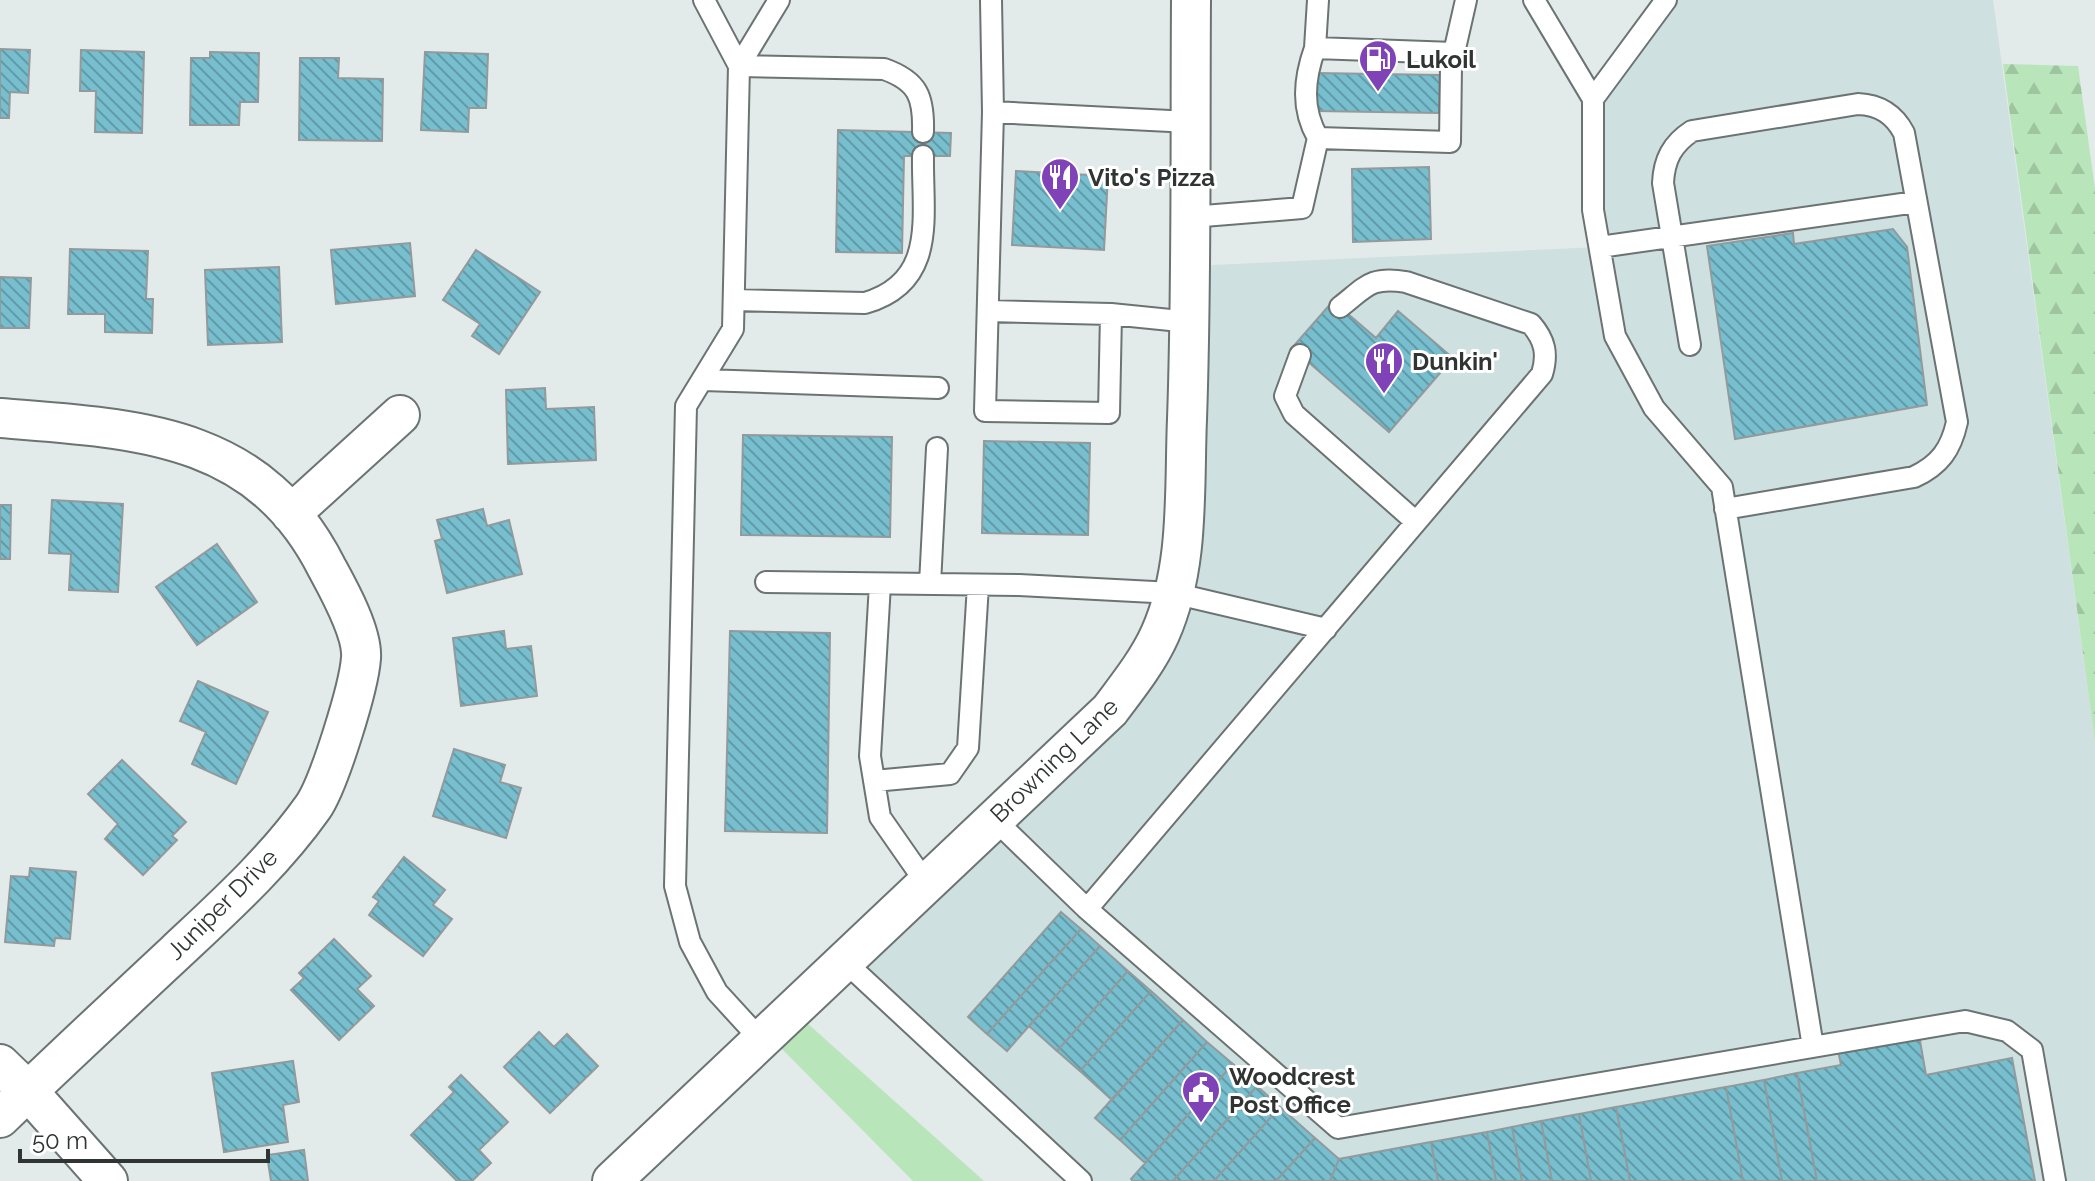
<svg xmlns="http://www.w3.org/2000/svg" width="2095" height="1181" viewBox="0 0 2095 1181" font-family="Raleway,sans-serif">
	<style>
		.built { fill: #cee0df }
		.grass { fill: #b9e5ba }
		.forest { fill: url(#forest-firs) }
		.building { fill: url(#building-back-hatch); stroke: #929a9c; stroke-width: 2 }
		.lines { fill: none; stroke-linecap: round; stroke-linejoin: round }
		.service-casing { stroke: #6b7373; stroke-width: 24 }
		.minor-casing { stroke: #6b7373; stroke-width: 42 }
		.service { stroke: #fff; stroke-width: 20 }
		.minor { stroke: #fff; stroke-width: 38 }
		.labels { text-anchor: middle; dominant-baseline: central; stroke-width: 6; stroke-linejoin: round; paint-order: stroke }
		.poi-label { font-size: 24px; font-weight: bold; fill: #303433; stroke: #fff; text-anchor: start }
		.street-label { font-size: 24px; fill: #303433; stroke: #fff }
	</style>
	<defs>
		<pattern id="forest-firs" width="22" height="20" patternUnits="userSpaceOnUse" patternTransform="scale(2)"><rect width="22" height="20" fill="#b9e5ba"/><path d="M5 1l3.5 6h-7zM16 11l3.5 6h-7z" fill="#9fc5a0"/></pattern>
		<pattern id="building-back-hatch" width="6" height="6" patternUnits="userSpaceOnUse" patternTransform="scale(2)"><rect width="6" height="6" fill="#77bece"/><path d="M-1 5l2 2M0 0l6 6M5-1l2 2" fill="none" stroke="#629ba8"/></pattern>
	</defs>
	<rect width="100%" height="100%" fill="#e2eaea"/>
	<!-- built -->
	<path class="built" d="M1666,0H1993L2095,742V1181H1081L843,960L1160,634L1191,266L1599,247L1593,99Z"/>
	<!-- grass -->
	<path class="grass" d="M807,1023L984,1181H913L780,1047Z"/>
	<!-- forest -->
	<path class="forest" d="M2003,64L2078,66L2095,189V742Z"/>
	<!-- building -->
	<path class="building" d="M0,49L30,50L28,93L10,92L9,118H0Z
		M81,50L144,52L142,133L95,132L96,91H80Z
		M210,52L259,53L258,102H240L239,125H190L191,58H210Z
		M425,52L488,54L486,108H469L468,132L421,130Z
		M300,58H339L338,78L383,79L382,141L299,140Z
		M1317,73L1440,75L1439,113L1316,111Z
		M838,130L951,133L950,156H904L902,253L836,252Z
		M1429,167L1431,239L1353,242L1352,169Z
		M1016,171L1108,176L1104,250L1012,245Z
		M1893,229L1907,247L1927,405L1735,439L1707,246L1793,233L1794,244Z
		M410,243L415,296L336,304L331,250Z
		M70,249L148,251L146,299H153L152,333L105,332V314H68Z
		M476,250L540,292L499,354L472,336L480,324L443,300Z
		M279,267L282,342L208,345L205,270Z
		M0,277L31,278L29,328H0Z
		M1333,301L1376,338L1398,311L1453,358L1389,432L1292,348Z
		M545,388L546,409L594,407L596,460L508,464L506,390Z
		M743,435L892,437L890,537L741,535Z
		M984,441L1090,443L1088,535L982,533Z
		M52,500L123,504L118,592L69,590L71,554L49,553Z
		M0,505H11L10,559H0Z
		M483,509L487,526L509,520L522,574L447,593L435,541L442,539L437,520Z
		M217,544L257,602L197,645L156,587Z
		M504,631L506,649L531,646L537,696L461,706L453,638Z
		M730,631L830,633L827,833L725,831Z
		M198,681L268,712L236,784L192,764L206,732L180,721Z
		M454,749L505,765L500,782L521,788L506,838L433,816Z
		M122,760L186,822L172,836L177,840L143,875L105,839L118,824L88,794Z
		M404,857L445,890L433,905L452,919L423,956L369,915L379,901L373,897Z
		M30,868L76,872L70,939L55,938L54,946L5,942L11,876L29,877Z
		M1061,912L1081,929L987,1034L968,1017Z
		M1081,929L1100,946L1007,1051L987,1034Z
		M334,939L371,976L357,989L374,1006L339,1040L291,990L304,978L299,973Z
		M1100,946L1128,971L1057,1051L1029,1026Z
		M1128,971L1151,991L1080,1071L1057,1051Z
		M1151,991L1183,1020L1112,1100L1080,1071Z
		M1183,1020L1207,1042L1120,1140L1095,1118Z
		M539,1032L554,1047L567,1034L598,1066L550,1113L504,1067Z
		M1919,1035L1926,1075L2012,1058L2035,1181H1817L1797,1073L1841,1065L1838,1050Z
		M1207,1042L1233,1064L1145,1163L1120,1140Z
		M293,1061L299,1102L283,1105L288,1142L224,1152L212,1073Z
		M1233,1064L1257,1086L1173,1181H1133L1131,1179Z
		M1797,1073L1817,1181H1782L1764,1080Z
		M461,1075L508,1122L479,1150L491,1163L472,1181H457L411,1135L454,1092L449,1087Z
		M1764,1080L1782,1181H1743L1726,1087Z
		M1257,1086L1280,1107L1214,1181H1173Z
		M1726,1087L1743,1181H1630L1616,1107Z
		M1280,1107L1315,1138L1276,1181H1214Z
		M1616,1107L1630,1181H1591L1579,1114Z
		M1579,1114L1591,1181H1552L1541,1121Z
		M1541,1121L1552,1181H1522L1512,1127Z
		M1512,1127L1522,1181H1496L1487,1132Z
		M1487,1132L1496,1181H1438L1431,1142Z
		M1315,1138L1339,1159L1330,1181H1276Z
		M1431,1142L1438,1181H1330L1339,1159Z
		M304,1150L308,1181H271L267,1155Z"/>
	<g class="lines">
		<!-- service casing -->
		<g class="service-casing">
			<path id="service" d="M704,0L739,66
				M991,0L993,112L985,411L1109,413L1111,314
				M1318,0L1315,48L1454,53
				M1534,0L1593,99V210L1615,336L1654,408L1722,487L1813,1047
				M1315,48C1304,79 1301,109 1318,138
				M739,66L884,69C918,81 924,97 923,132
				M1593,99L1666,0
				M993,112L1190,122
				M1191,217L1302,208L1318,138L1450,142L1451,66L1466,0
				M1600,247L1916,202
				M734,300L865,303C938,282 922,216 923,156
				M988,311L1111,314L1190,322
				M1690,345L1663,183C1664,160 1672,144 1692,131L1858,104C1880,105 1894,114 1904,133L1957,422C1951,449 1940,465 1914,477L1725,509
				M1300,355L1285,396L1294,414L1416,522
				M703,380L938,388
				M766,582L1019,585L1173,593L1326,629
				M880,584L870,756L880,817L926,883
				M930,584L937,448
				M874,781L950,774L968,748L978,585
				M994,819L1087,909L1338,1128L1965,1021L2007,1031L2032,1050L2055,1181
				M1087,909L1542,374C1548,354 1545,340 1531,324L1406,282C1370,276 1366,287 1340,307
				M843,960L1081,1181
				M760,1039L717,992L690,942L675,886L686,406L733,329L739,66L779,0"/>
		</g>
		<!-- minor casing -->
		<g class="minor-casing">
			<path id="minor" d="M0,418C134,429 258,431 327,568C339,590 363,633 361,658C359,687 329,784 313,807C274,862 225,906 176,952C117,1007 58,1062 0,1118
				M291,514L400,415
				M0,1064L28,1091L108,1181
				M612,1181L1110,710C1128,686 1148,661 1160,634C1190,567 1184,490 1187,419C1192,279 1190,140 1191,0"/>
		</g>
		<!-- service -->
		<use href="#service" class="service"/>
		<!-- minor -->
		<use href="#minor" class="minor"/>
	</g>
	<!-- icons -->
	<defs>
		<g id="fuel-pin" transform="scale(2)"><path d="M0 17L-7.5 6A9.5 9.5 0 1 1 7.5 6Z" fill="#7f42b7" stroke="#fff"/><path d="M-5.5-6h7V0h2V4h1.3V-2.5L3-4.5l.8-.8L6-3V5H2.5V1h-1V6h-7ZM-4.2-4.7v3.2H.2V-4.7Z" fill="#fff"/></g>
		<g id="restaurant-pin" transform="scale(2)"><path d="M0 17L-7.5 6A9.5 9.5 0 1 1 7.5 6Z" fill="#7f42b7" stroke="#fff"/><path d="M-5-6h1v4h1v-4h1v4h1v-4h1v5L-1.5 .5V6h-2V.5L-5-1ZM5-6V6H3V1.5H1.5Q1.5-4 5-6Z" fill="#fff"/></g>
		<g id="civic-pin" transform="scale(2)"><path d="M0 17L-7.5 6A9.5 9.5 0 1 1 7.5 6Z" fill="#7f42b7" stroke="#fff"/><path d="M-.6-6.5H3V-4.5H.6V-3L4-1V1h2V6H-6V1h2V-1L-.6-3ZM-1.2 2.5V6h2.4V2.5Z" fill="#fff"/></g>
	</defs>
	<g fill-rule="evenodd">
		<use href="#fuel-pin" x="1378" y="59"/>
		<use href="#restaurant-pin" x="1060" y="177"/>
		<use href="#restaurant-pin" x="1384" y="361"/>
		<use href="#civic-pin" x="1201" y="1090"/>
	</g>
	<g class="labels">
		<!-- poi labels -->
		<g class="poi-label">
			<text x="1406" y="59">Lukoil</text>
			<text x="1088" y="177">Vito's Pizza</text>
			<text x="1412" y="361">Dunkin'</text>
			<text x="1229" y="1076">Woodcrest<tspan x="1229" dy="28">Post Office</tspan></text>
		</g>
		<!-- street labels -->
		<g class="street-label">
			<text transform="translate(1054 760) rotate(-44)">Browning Lane</text>
			<text transform="translate(222 904) rotate(-45)">Juniper Drive</text>
		</g>
	</g>
	<!-- scale -->
	<path d="M20 1149v12h248v-12" fill="none" stroke="#303433" stroke-width="4"/>
	<text x="32" y="1149" font-size="24" fill="#303433" stroke="#ffffff" stroke-width="6" paint-order="stroke">50 m</text>
</svg>
